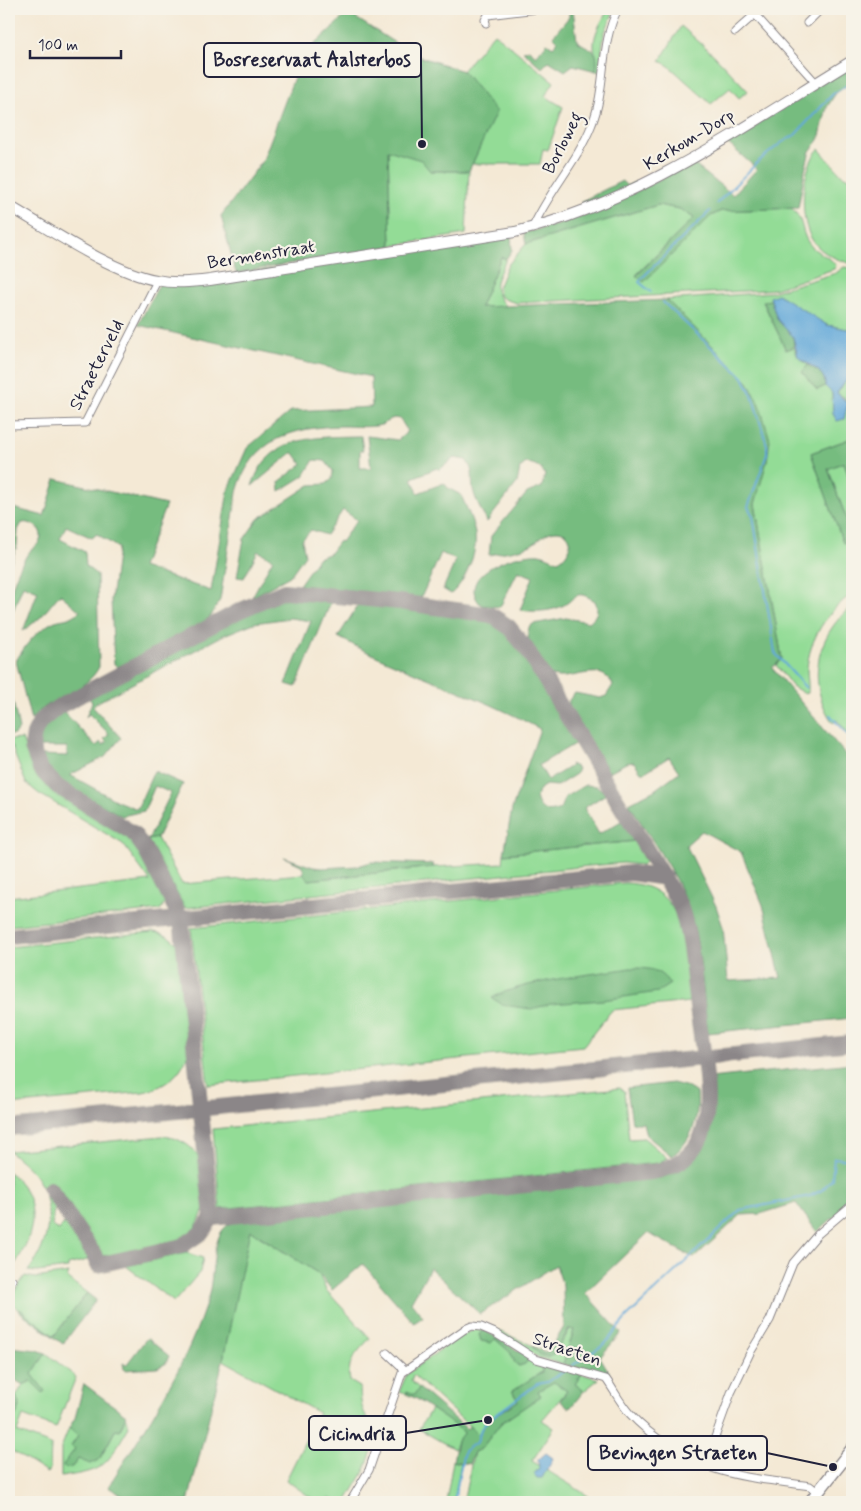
<svg xmlns="http://www.w3.org/2000/svg" width="861" height="1511" viewBox="0 0 861 1511" font-family="Mynerve,sans-serif">
	<style>
		.green { fill: #93dc96; stroke: #5a7f68 }
		.forest { fill: #76bc7f; stroke: #4c6f5d; fill-rule: evenodd }
		.water { fill: #63a9d9; stroke: #42668a }
		.lines { fill: none; stroke-linecap: round; stroke-linejoin: round }
		.stream { stroke: #63a9d9; stroke-width: 2 }
		.taxiway { stroke: #8b8688; stroke-width: 16 }
		.street-casing { stroke: #8b8688; stroke-width: 9 }
		.secondary-casing { stroke: #8b8688; stroke-width: 12 }
		.primary-casing { stroke: #8b8688; stroke-width: 14 }
		.street { stroke: #fff; stroke-width: 7 }
		.secondary { stroke: #fff; stroke-width: 10 }
		.primary { stroke: #fff; stroke-width: 11 }
		.labels { text-anchor: middle; dominant-baseline: central; stroke-width: 4.5; stroke-linejoin: round; paint-order: stroke }
		.street-label { font-size: 18px; fill: #22223b; stroke: #f7f3e8 }
		.leader { fill: none; stroke: #22223b; stroke-width: 2 }
		.callout-dot { fill: #22223b; stroke: #f7f3e8; stroke-width: 2 }
		.callout { fill: #f7f3e8; stroke: #22223b; stroke-width: 2 }
		.callout-label { font-size: 19px; text-anchor: middle; font-weight: bold; fill: #22223b }
	</style>
	<rect width="100%" height="100%" fill="#f7f3e8"/>
	<filter id="ink" filterUnits="userSpaceOnUse"><feTurbulence type="fractalNoise" baseFrequency=".02" numOctaves="2"/><feDisplacementMap in="SourceGraphic" scale="10" xChannelSelector="R" yChannelSelector="G"/><feConvolveMatrix kernelMatrix="1 2 1 2 8 2 1 2 1" color-interpolation-filters="sRGB"/></filter>
	<filter id="wash" filterUnits="userSpaceOnUse"><feTurbulence type="fractalNoise" baseFrequency=".0096" numOctaves="4" result="noise"/><feDisplacementMap in="SourceGraphic" scale="20" xChannelSelector="R" yChannelSelector="G"/><feGaussianBlur stdDeviation="1.12" result="paint"/><feColorMatrix in="noise" values="0 0 0 0 0 0 0 0 0 0 0 0 0 0 0 0 0 1.4 0 .05"/><feComposite in="paint" operator="in"/></filter>
	<g filter="url(#wash)">
		<rect width="100%" height="100%" fill="#f4e9d5"/>
		<!-- green -->
		<path class="green" d="M609,9H615L604,34L599,72L596,71C598,58 595,57 594,47C593,34 602,20 609,9Z
			M351,16L413,54L462,71L494,33L554,82L545,96L563,107L548,150L543,149L540,164H472L478,151L430,171H469L466,234L391,246L388,150L236,272L222,216L264,159Z
			M681,26L714,55L748,91L739,98L730,88L711,104L669,66L660,61Z
			M819,149L842,175L852,179V264C838,260 822,254 813,241C798,220 801,167 819,149Z
			M658,205L680,209L694,218L636,275L711,216L721,211L791,208C806,221 799,232 811,246C818,254 832,257 836,266L834,269L775,289L764,290L516,303L504,299L499,295L498,288L507,266L526,244Z
			M501,257L506,259C496,281 489,287 506,307H480Z
			M844,267L852,268V330L827,325L771,297V300L763,302L786,350L794,347L798,357L808,365L803,373L817,390L825,386L832,393L833,414L848,408L845,398L837,393L852,373V438L811,453L843,543L852,540V594C828,610 809,639 807,669C807,677 809,685 808,693L805,694L792,686L776,665L782,659L755,504L758,492L667,300L772,292L836,273Z
			M844,462L852,488V522L848,523L828,468Z
			M852,606V738L837,720L833,723C806,684 815,636 852,606Z
			M22,739L33,771L44,784L122,832L132,842L167,901L160,910L9,926V897L150,881L123,844L38,793L26,783L9,740Z
			M157,838L182,884L303,874L309,880L434,867L503,863L504,854L636,841L646,861L642,865L623,863L589,866L185,908L148,840Z
			M625,883C690,885 685,954 689,1002L612,1010L583,1046L208,1085L191,928Z
			M153,932C164,933 173,938 179,947C186,959 189,1026 190,1043C187,1070 168,1087 143,1092L9,1105V947Z
			M620,1088L624,1091L629,1139L644,1138L667,1158L658,1163L647,1164L220,1209L213,1129Z
			M162,1136C175,1137 187,1142 196,1153C214,1176 209,1224 182,1239C165,1248 123,1252 103,1256L62,1193L50,1181L45,1190L55,1200L52,1226L59,1230L64,1223L68,1224L89,1257L87,1260L68,1265V1268L37,1272L28,1271C50,1245 57,1203 34,1174C27,1165 17,1158 9,1151Z
			M9,1172C46,1203 33,1240 9,1273Z
			M249,1230L319,1274L326,1290L370,1338C358,1352 346,1360 350,1381L360,1387C361,1409 362,1415 380,1430L364,1472L346,1502H336L329,1498L325,1502H317L286,1480L319,1413L223,1360Z
			M187,1253L203,1258L200,1272L174,1302L126,1266Z
			M69,1273L67,1278L87,1293L54,1336L12,1304L9,1308V1300L25,1276L35,1278Z
			M478,1322L531,1345L540,1355L548,1357L556,1352L570,1329L574,1330L563,1364L540,1358L477,1324Z
			M477,1329C487,1331 504,1343 511,1352C514,1357 513,1362 519,1366L525,1364L530,1358L541,1362L542,1372L512,1391L518,1401L490,1418L478,1434L413,1375L411,1381L419,1388L414,1396L399,1392L407,1374L459,1336Z
			M46,1353L76,1377L56,1428L23,1416L17,1432L51,1445L50,1469L47,1473L9,1449V1417L16,1415L20,1407L16,1396L23,1385L31,1381L43,1393L32,1374Z
			M582,1374L599,1379L584,1391L575,1384Z
			M554,1381L567,1391L542,1420L554,1428L532,1461L598,1502H463L474,1452L481,1449L501,1423L540,1396L537,1391Z
			M431,1409L465,1432L457,1441L454,1449L419,1429Z
			M126,1415L129,1427C105,1466 108,1470 61,1477V1448L69,1428L78,1436L76,1449L70,1455L72,1467L78,1459L90,1463L99,1460L116,1429L120,1430Z
			M453,1461L461,1463L454,1502H446Z"/>
		<!-- forest -->
		<path class="forest" d="M569,9H573L577,41C594,52 599,48 596,71L573,65L565,71L549,61L542,68L523,51L529,50L536,56L547,43L553,47L558,41L553,36L569,17Z
			M348,13L414,55L463,71L496,112L469,171H430L421,160L388,150L391,246L236,273L221,216L263,160L302,56Z
			M852,63V82L836,93L827,107L819,140L810,151L805,170L798,208L721,211L711,216L644,282L636,276L694,218L680,209L658,205L526,244L524,233C589,218 633,194 691,162L733,195L757,169L725,141Z
			M622,181L627,186L635,182L637,184L585,207L582,201Z
			M511,236L512,250L506,259L501,257L480,307L667,300L748,382L760,406L770,440L767,461L755,504L782,659L772,668L852,762V1018L708,1033C703,996 701,941 688,907C675,871 649,837 629,803L653,791L679,772L669,757L645,772H641L634,762L626,763L609,772L569,708V700L575,693L600,698L606,696L613,685C601,660 573,682 552,676C539,666 525,645 529,627L533,624L566,618L589,622C597,616 599,610 595,601C573,587 577,600 560,607C547,612 533,612 520,610L533,577L518,571L500,607L481,605C453,574 517,552 539,554C546,555 552,559 558,561C571,555 577,533 558,531C547,530 539,540 531,545C518,551 502,552 489,555L491,536L527,493L542,487L545,474C539,466 536,464 526,463L520,468L517,483L487,522C482,511 475,500 473,489C471,476 475,472 466,460L454,458L439,470L437,468L412,478L418,493L444,483L448,488L461,495C473,523 482,537 469,567C464,578 460,586 451,594L443,589L456,560L441,553L420,600L299,585L318,558L330,553L339,541L341,542L357,520L343,510L326,535L311,530L302,540L305,555L290,576L252,597L273,559L258,551L244,578L237,577L244,539L258,519L310,485L326,484L332,479L333,471L325,461L314,460L304,476L280,491L279,482L302,464L293,452L252,486C268,434 318,437 361,436L363,450L360,451V468H371L367,436L398,440L405,434L407,430L400,419L394,418C388,419 386,424 381,425C369,428 354,426 342,426C293,427 251,439 237,492L220,600L211,616L201,624L118,667L114,664L111,600L118,548L97,534L92,538L66,526L60,539L85,552L86,566L97,575L99,667C85,694 49,696 31,720L16,661C25,645 36,632 51,623C62,617 68,622 80,611L60,594L41,617L23,631L38,591L23,585L13,611L9,614C9,592 15,574 27,555C31,548 40,546 41,537C42,528 31,521 22,523L18,530L17,546L9,568V507L44,516L56,479L166,505L142,567L211,591L228,491L247,448L291,411L372,407L371,377L138,325L159,285ZM702,831L741,852L763,905L781,978L728,981L723,927L716,906L686,845Z
			M771,300L777,319L793,337L794,347L786,350L763,301Z
			M808,365C818,371 825,373 825,386L817,390L802,372Z
			M852,438V488L844,462L828,469L848,523L852,522V540L843,543L811,453Z
			M290,597L331,602L296,687L286,684L311,621L290,618L254,623L224,635L96,703L93,707L121,738L105,757L70,775L117,801L137,809L154,771L183,784L157,838L148,840L171,793L155,786L144,811L122,816L60,782L48,773L41,755L67,756V747H40C35,731 51,718 63,711L96,746L101,742L103,745L107,742L104,739L109,734L89,714L86,717L92,702L89,698L212,631L274,600Z
			M358,605C387,608 476,611 498,625C521,640 560,716 576,743L539,765L548,780L571,766L570,764L578,768L576,774L557,786L546,785L541,788L536,797C539,810 547,815 560,809L565,797L585,785L597,786L606,794L584,808L599,834L623,820L636,841L504,854L512,809L540,729C475,693 404,673 338,637Z
			M9,683L19,729L14,735H9Z
			M284,857L313,867L322,868L358,866L371,862L433,864L434,867L309,880L303,874L304,871L301,865Z
			M630,968C648,968 659,968 670,984L658,992L603,1000L551,1004L531,1009L503,1005L492,998C520,981 596,974 630,968Z
			M852,1063V1201L817,1232L796,1203L760,1214L741,1215L694,1258L648,1233L585,1293L621,1333L600,1357L609,1372L606,1375L563,1364L574,1330L569,1329L556,1352L548,1357L540,1355L531,1345L545,1352L549,1351L564,1327L563,1286L556,1265L480,1314L430,1268L411,1302L423,1317L414,1323L363,1264L332,1290L319,1274L250,1230L223,1360L188,1502H133L108,1487C147,1425 188,1365 209,1294C213,1278 213,1243 222,1231C226,1225 232,1223 238,1221L660,1178C714,1162 715,1126 710,1078Z
			M673,1083L685,1086L697,1093C699,1118 693,1140 672,1156L646,1135L643,1123H632L627,1088Z
			M87,1293L96,1300L63,1344L19,1311L20,1309L54,1336Z
			M484,1330L530,1358L525,1364L519,1366L515,1363L510,1352L495,1339L491,1343L481,1341L479,1334Z
			M147,1338L169,1356L165,1364L157,1368L124,1370L123,1363L126,1365Z
			M9,1347L37,1350L46,1353L32,1374L45,1391L43,1393L31,1381L23,1385L9,1376Z
			M541,1362L582,1374L575,1384L584,1391L570,1408L560,1401L567,1391L554,1382L538,1391L541,1396L501,1423L481,1449L474,1452L469,1464L453,1461L457,1441L464,1432L417,1399L406,1394L407,1392L414,1395L419,1388L467,1429L469,1426L478,1434L490,1418L518,1401L512,1391L542,1372Z
			M84,1384L126,1415L120,1430L116,1429L99,1460L90,1464L78,1459L72,1467L65,1468L63,1465L75,1449L71,1446L78,1436L69,1428L75,1418Z
			M9,1392L16,1396L20,1406L16,1415L9,1417Z"/>
		<!-- water -->
		<path class="water" d="M778,294L827,325L852,330V373L837,393L848,403L844,419L837,421L833,414L832,393L825,386C826,370 809,366 798,357L793,337L777,319L770,297Z
			M546,1453L553,1458C551,1465 545,1472 542,1478H537L534,1474L539,1468L538,1460Z"/>
		<g class="lines">
			<!-- stream -->
			<path class="stream" d="M717,203L759,161L781,143L795,135L833,94L852,82
				M651,292L639,282L643,277L710,211
				M663,302L743,377L752,395L767,445V454L748,507L753,516L775,653L806,688
				M830,715L852,740
				M573,1365L605,1344L626,1318L740,1210L810,1196L822,1190L832,1179L834,1158L852,1160
				M454,1502L464,1451L477,1442L481,1429L488,1420L537,1384L547,1382L566,1370"/>
			<!-- taxiway -->
			<path class="taxiway" d="M9,936L631,873L665,878
				M9,1128L852,1043
				M50,1189L94,1254L98,1265L182,1246L201,1233L212,1218L181,919L144,848L133,833L58,787L40,769L32,748L34,734L40,722L58,707L239,611L284,591L399,602L491,615L509,627L526,648L680,905C693,943 693,983 699,1022C703,1052 713,1107 702,1135C693,1157 674,1168 652,1172L212,1218"/>
		</g>
	</g>
	<g filter="url(#ink)">
		<g class="lines">
			<!-- street casing -->
			<g class="street-casing">
				<path id="street" d="M750,9L816,83
					M486,23L485,20L488,15L537,9
					M807,23L821,9
					M735,32L754,15
					M533,227C549,191 578,161 592,124C607,87 599,45 618,9
					M9,425L85,423L157,281
					M9,1285L12,1280
					M387,1353L405,1370
					M705,1465L731,1393L750,1353L770,1320L793,1263L818,1234L852,1205
					M350,1502L369,1470L402,1373L465,1329L472,1326L481,1327L495,1333L536,1359L606,1379C614,1390 620,1403 630,1414C649,1435 685,1459 712,1468C743,1479 778,1481 810,1486L818,1492"/>
			</g>
			<!-- secondary casing -->
			<g class="secondary-casing">
				<path id="secondary" d="M9,206C49,229 112,272 156,280C174,284 192,282 210,280L515,232C639,202 745,126 852,61"/>
			</g>
			<!-- primary casing -->
			<g class="primary-casing">
				<path id="primary" d="M810,1502L852,1449"/>
			</g>
			<!-- street -->
			<use href="#street" class="street"/>
			<!-- secondary -->
			<use href="#secondary" class="secondary"/>
			<!-- primary -->
			<use href="#primary" class="primary"/>
		</g>
	</g>
	<g class="labels">
		<!-- street labels -->
		<g class="street-label">
			<text transform="translate(689 140) rotate(-31)">Kerkom-Dorp</text>
			<text transform="translate(563 143) rotate(-63)">Borloweg</text>
			<text transform="translate(261 255) rotate(-9)">Bermenstraat</text>
			<text transform="translate(97 365) rotate(-63)">Straeterveld</text>
			<text transform="translate(567 1350) rotate(19)">Straeten</text>
		</g>
	</g>
	<!-- callouts -->
	<path class="leader" d="M422 144L421 60M488 1420L406 1433M833 1467L767 1453"/>
	<g class="callout-dot">
		<circle cx="422" cy="144" r="5"/>
		<circle cx="488" cy="1420" r="5"/>
		<circle cx="833" cy="1467" r="5"/>
	</g>
	<g class="callout">
		<rect x="204" y="43" width="217" height="34" rx="5"/>
		<rect x="309" y="1416" width="97" height="34" rx="5"/>
		<rect x="588" y="1436" width="179" height="34" rx="5"/>
	</g>
	<g class="callout-label">
		<text x="312" y="66">Bosreservaat Aalsterbos</text>
		<text x="357" y="1440">Cicindria</text>
		<text x="678" y="1459">Bevingen Straeten</text>
	</g>
	<!-- margin -->
	<rect width="861" height="1511" fill="none" stroke="#f7f3e8" stroke-width="30"/>
	<!-- scale -->
	<path d="M30 50v8h91v-8" fill="none" stroke="#22223b" stroke-width="2.5"/>
	<text x="38" y="50" font-size="15" fill="#22223b" stroke="#f7f3e8" stroke-width="4" paint-order="stroke">100 m</text>
</svg>
